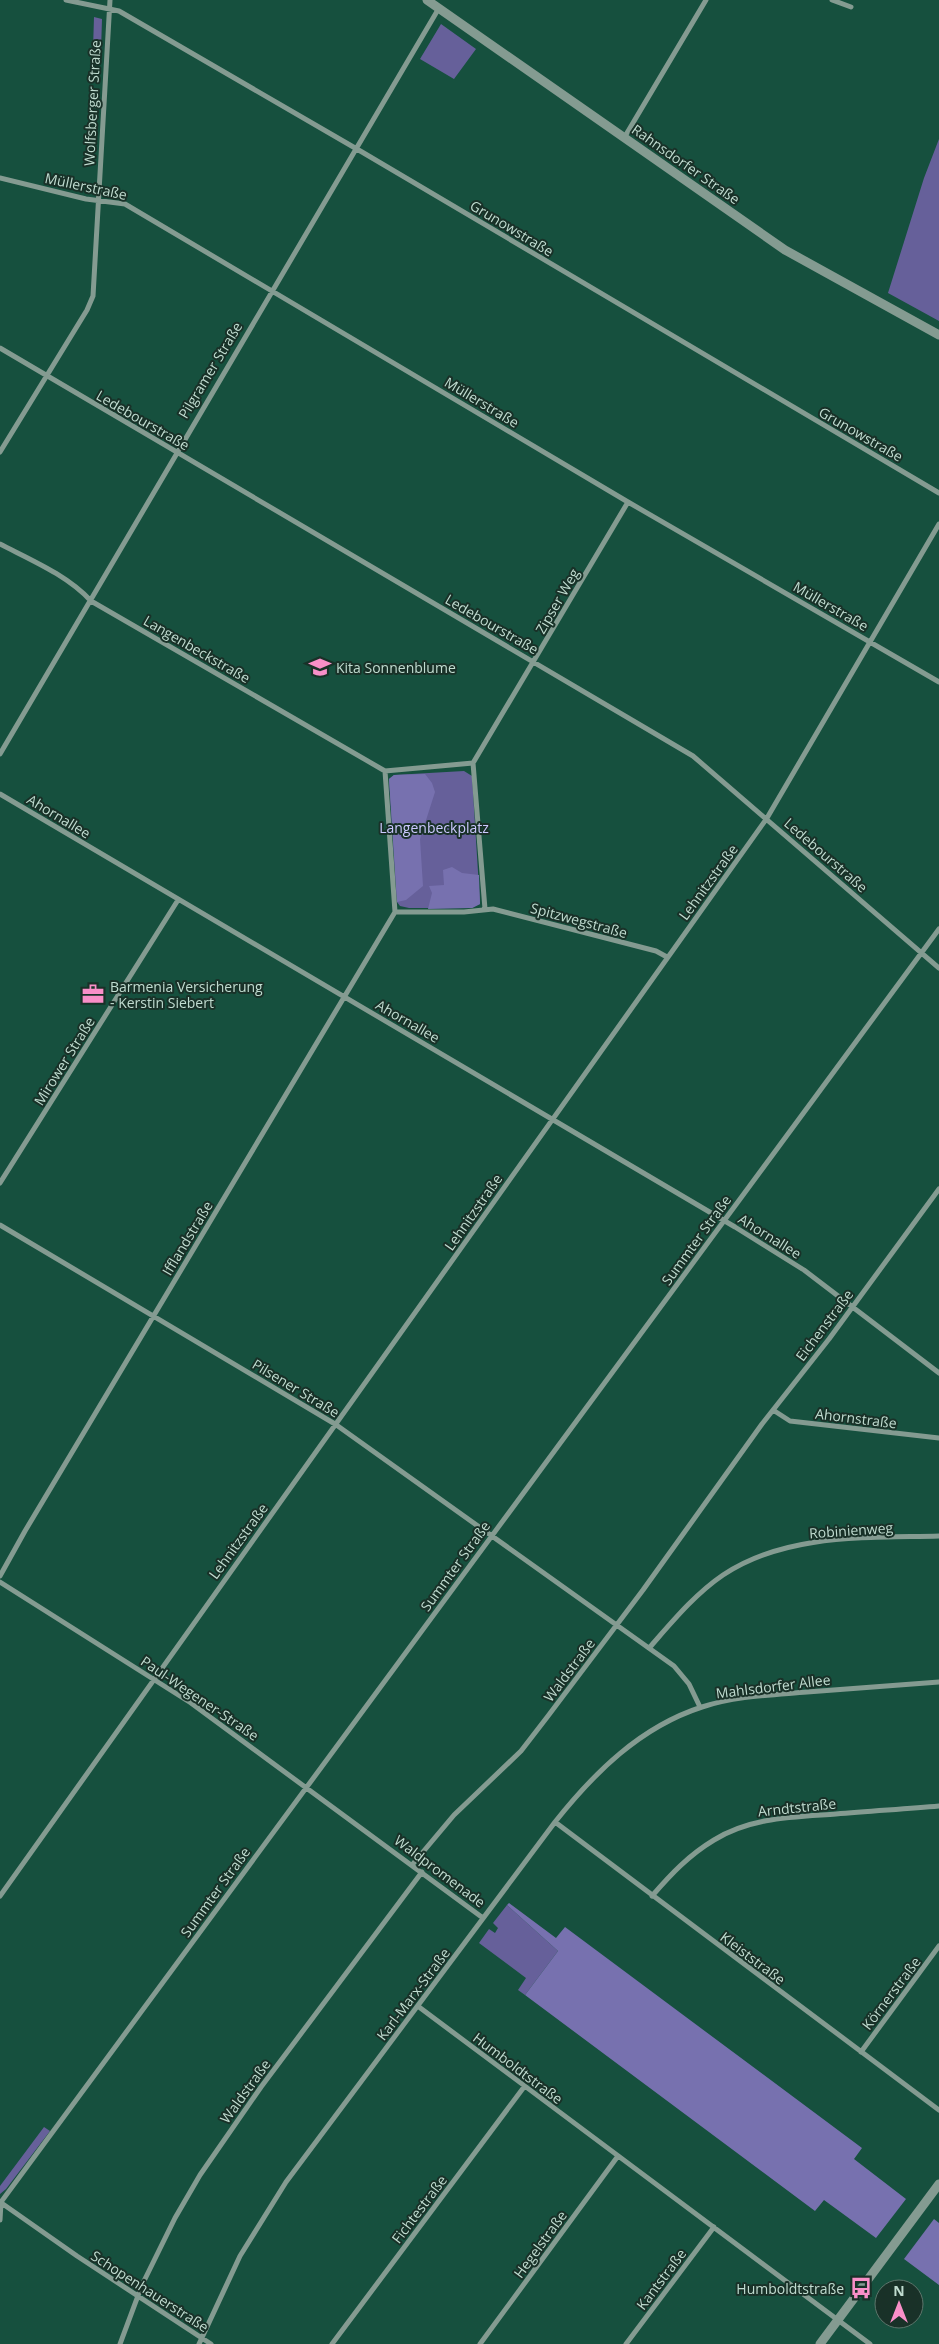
<svg xmlns="http://www.w3.org/2000/svg" width="939" height="2344" viewBox="0 0 939 2344" font-family="'Open Sans',sans-serif">
	<style>
		.green { fill: #66609a }
		.forest { fill: #7771af }
		.lines { fill: none; stroke-linecap: round; stroke-linejoin: round }
		.minor { stroke: #849b91; stroke-width: 5 }
		.tertiary { stroke: #849b91; stroke-width: 9 }
		.labels { text-anchor: middle; dominant-baseline: central; stroke-width: 4; stroke-linejoin: round; paint-order: stroke }
		.street-label { font-size: 14px; fill: #c0dcd0; stroke: #193128 }
		.poi-label { font-size: 14px; fill: #c0dcd0; stroke: #193128; text-anchor: start }
		.park-label { font-size: 14px; fill: #ccc9fe; stroke: #193128 }
	</style>
	<rect width="100%" height="100%" fill="#16503e"/>
	<!-- green -->
	<path class="green" d="M94,17L102,19L101,51L93,49Z
		M441,24L476,49L454,79L420,59Z
		M939,139V321L888,293L924,178Z
		M464,771L472,776L480,904L472,908H409L400,906L397,902L389,779L394,775Z
		M507,1905L558,1951L525,1995L518,1990L526,1978L479,1943L489,1929L495,1933L498,1928L493,1923Z
		M44,2127L50,2131L6,2189L0,2194V2186Z"/>
	<!-- forest -->
	<path class="forest" d="M425,774L432,783L435,792L420,839L423,886L406,900L397,902L389,779L394,775Z
		M452,867L462,873L479,875L480,904L472,908L428,909L432,893L429,886L444,885L443,870Z
		M509,1903L556,1938L565,1927L862,2148L854,2159L906,2199L876,2238L824,2200L815,2211L525,1995L558,1951L507,1905Z
		M934,2219L939,2223V2285L904,2259Z"/>
	<g class="lines">
		<!-- minor -->
		<path class="minor" d="M66,0L119,11L362,152L939,493
			M832,0L851,7
			M624,138L706,0
			M0,178L86,199L125,204L628,502L939,682
			M0,348L693,756L939,968
			M0,452L87,310L93,296L110,0
			M0,544C31,560 67,575 91,601L385,771
			M0,754L439,8
			M473,763L628,502
			M385,771L473,763L485,909
			M385,771L395,912
			M0,794L735,1227L804,1270L939,1373
			M395,912H464L493,909L656,951L667,957
			M0,1183L178,900
			M0,1225L335,1424L674,1666L689,1684L700,1707
			M773,1410L790,1421L939,1438
			M0,1576L25,1531L395,912
			M0,1582L191,1703L483,1918
			M650,1647C672,1622 695,1594 723,1575C786,1533 867,1538 939,1536
			M555,1822L939,2110
			M412,1865L454,1815L521,1751L548,1716L643,1590L762,1424L829,1339L939,1189
			M0,1896L767,818L939,524
			M652,1896C671,1874 689,1855 714,1840C751,1817 794,1817 836,1814C870,1811 905,1809 939,1806
			M419,2007L870,2344
			M861,2052L939,1946
			M0,2202L77,2256L211,2344
			M0,2220L1,2202L939,929
			M120,2344L142,2285L175,2218L200,2175L261,2087L422,1872
			M199,2344L240,2256L286,2182L555,1822C594,1773 640,1727 702,1707C735,1696 772,1695 807,1692C851,1689 895,1685 939,1682
			M332,2344L524,2087
			M480,2344L618,2156
			M626,2344L714,2227"/>
		<!-- tertiary -->
		<path class="tertiary" d="M427,0L785,250L939,335
			M820,2344L939,2184"/>
	</g>
	<!-- icons -->
	<defs>
		<g id="school-bare" transform="scale(1.725)"><path d="M0-5L7-2L0 1L-7-2ZM-4 1L0 2.5L4 1V4Q0 6-4 4Z" fill="#f98fc8" stroke="#193128" stroke-width="2.5" paint-order="stroke"/></g>
		<g id="office-bare" transform="scale(1.725)"><path d="M-6-3h4V-5.5h4V-3h4V5H-6ZM-1-4.5V-3h2v-1.5ZM-6 0V1H6V0Z" fill="#f98fc8" stroke="#193128" stroke-width="2.5" paint-order="stroke"/></g>
		<g id="bus-bare" transform="scale(1.725)"><path d="M-5-6H5V4H4V6H2V4H-2V6H-4V4H-5ZM-3.5-4V0h7V-4ZM-3.5 1.2v1.5H-2V1.2ZM2 1.2v1.5H3.5V1.2Z" fill="#f98fc8" stroke="#193128" stroke-width="2.5" paint-order="stroke"/></g>
	</defs>
	<g fill-rule="evenodd">
		<use href="#school-bare" x="320" y="667"/>
		<use href="#office-bare" x="93" y="994"/>
		<use href="#bus-bare" x="861" y="2288"/>
	</g>
	<g class="labels">
		<!-- street labels -->
		<g class="street-label">
			<text transform="translate(92 103) rotate(-87)">Wolfsberger Straße</text>
			<text transform="translate(686 164) rotate(35)">Rahnsdorfer Straße</text>
			<text transform="translate(86 186) rotate(12)">Müllerstraße</text>
			<text transform="translate(512 228) rotate(31)">Grunowstraße</text>
			<text transform="translate(210 370) rotate(-59)">Pilgramer Straße</text>
			<text transform="translate(482 402) rotate(31)">Müllerstraße</text>
			<text transform="translate(143 420) rotate(30)">Ledebourstraße</text>
			<text transform="translate(861 434) rotate(30)">Grunowstraße</text>
			<text transform="translate(557 601) rotate(-60)">Zipser Weg</text>
			<text transform="translate(831 606) rotate(30)">Müllerstraße</text>
			<text transform="translate(492 624) rotate(30)">Ledebourstraße</text>
			<text transform="translate(197 649) rotate(30)">Langenbeckstraße</text>
			<text transform="translate(59 816) rotate(31)">Ahornallee</text>
			<text transform="translate(826 855) rotate(41)">Ledebourstraße</text>
			<text transform="translate(708 882) rotate(-54)">Lehnitzstraße</text>
			<text transform="translate(579 920) rotate(15)">Spitzwegstraße</text>
			<text transform="translate(408 1021) rotate(30)">Ahornallee</text>
			<text transform="translate(64 1061) rotate(-58)">Mirower Straße</text>
			<text transform="translate(473 1212) rotate(-55)">Lehnitzstraße</text>
			<text transform="translate(770 1236) rotate(32)">Ahornallee</text>
			<text transform="translate(187 1238) rotate(-59)">Ifflandstraße</text>
			<text transform="translate(696 1240) rotate(-54)">Summter Straße</text>
			<text transform="translate(824 1325) rotate(-53)">Eichenstraße</text>
			<text transform="translate(296 1388) rotate(31)">Pilsener Straße</text>
			<text transform="translate(856 1418) rotate(7)">Ahornstraße</text>
			<text transform="translate(851 1530) rotate(-4)">Robinienweg</text>
			<text transform="translate(238 1541) rotate(-54)">Lehnitzstraße</text>
			<text transform="translate(455 1566) rotate(-54)">Summter Straße</text>
			<text transform="translate(569 1670) rotate(-53)">Waldstraße</text>
			<text transform="translate(773 1686) rotate(-7)">Mahlsdorfer Allee</text>
			<text transform="translate(200 1698) rotate(34)">Paul-Wegener-Straße</text>
			<text transform="translate(797 1807) rotate(-6)">Arndtstraße</text>
			<text transform="translate(440 1871) rotate(37)">Waldpromenade</text>
			<text transform="translate(215 1892) rotate(-54)">Summter Straße</text>
			<text transform="translate(753 1958) rotate(37)">Kleiststraße</text>
			<text transform="translate(891 1993) rotate(-53)">Körnerstraße</text>
			<text transform="translate(413 1994) rotate(-53)">Karl-Marx-Straße</text>
			<text transform="translate(518 2068) rotate(37)">Humboldtstraße</text>
			<text transform="translate(245 2091) rotate(-54)">Waldstraße</text>
			<text transform="translate(419 2209) rotate(-53)">Fichtestraße</text>
			<text transform="translate(540 2244) rotate(-54)">Hegelstraße</text>
			<text transform="translate(661 2279) rotate(-53)">Kantstraße</text>
			<text transform="translate(150 2291) rotate(33)">Schopenhauerstraße</text>
		</g>
		<!-- poi labels -->
		<g class="poi-label">
			<text x="336" y="667">Kita Sonnenblume</text>
			<text x="110" y="986">Barmenia Versicherung<tspan x="110" dy="16">- Kerstin Siebert</tspan></text>
			<text x="844" y="2288" text-anchor="end">Humboldtstraße</text>
		</g>
		<!-- park labels -->
		<g class="park-label">
			<text x="434" y="827">Langenbeckplatz</text>
		</g>
	</g>
	<!-- north arrow -->
	<g transform="translate(899 2304)"><circle r="24" fill="#193128" stroke="#5c756b"/>
	<path d="M0-4L9 19L0 12L-9 19Z" fill="#f98fc8"/>
	<text y="-8" font-size="14" font-weight="bold" text-anchor="middle" fill="#c0dcd0">N</text>
	</g>
</svg>
